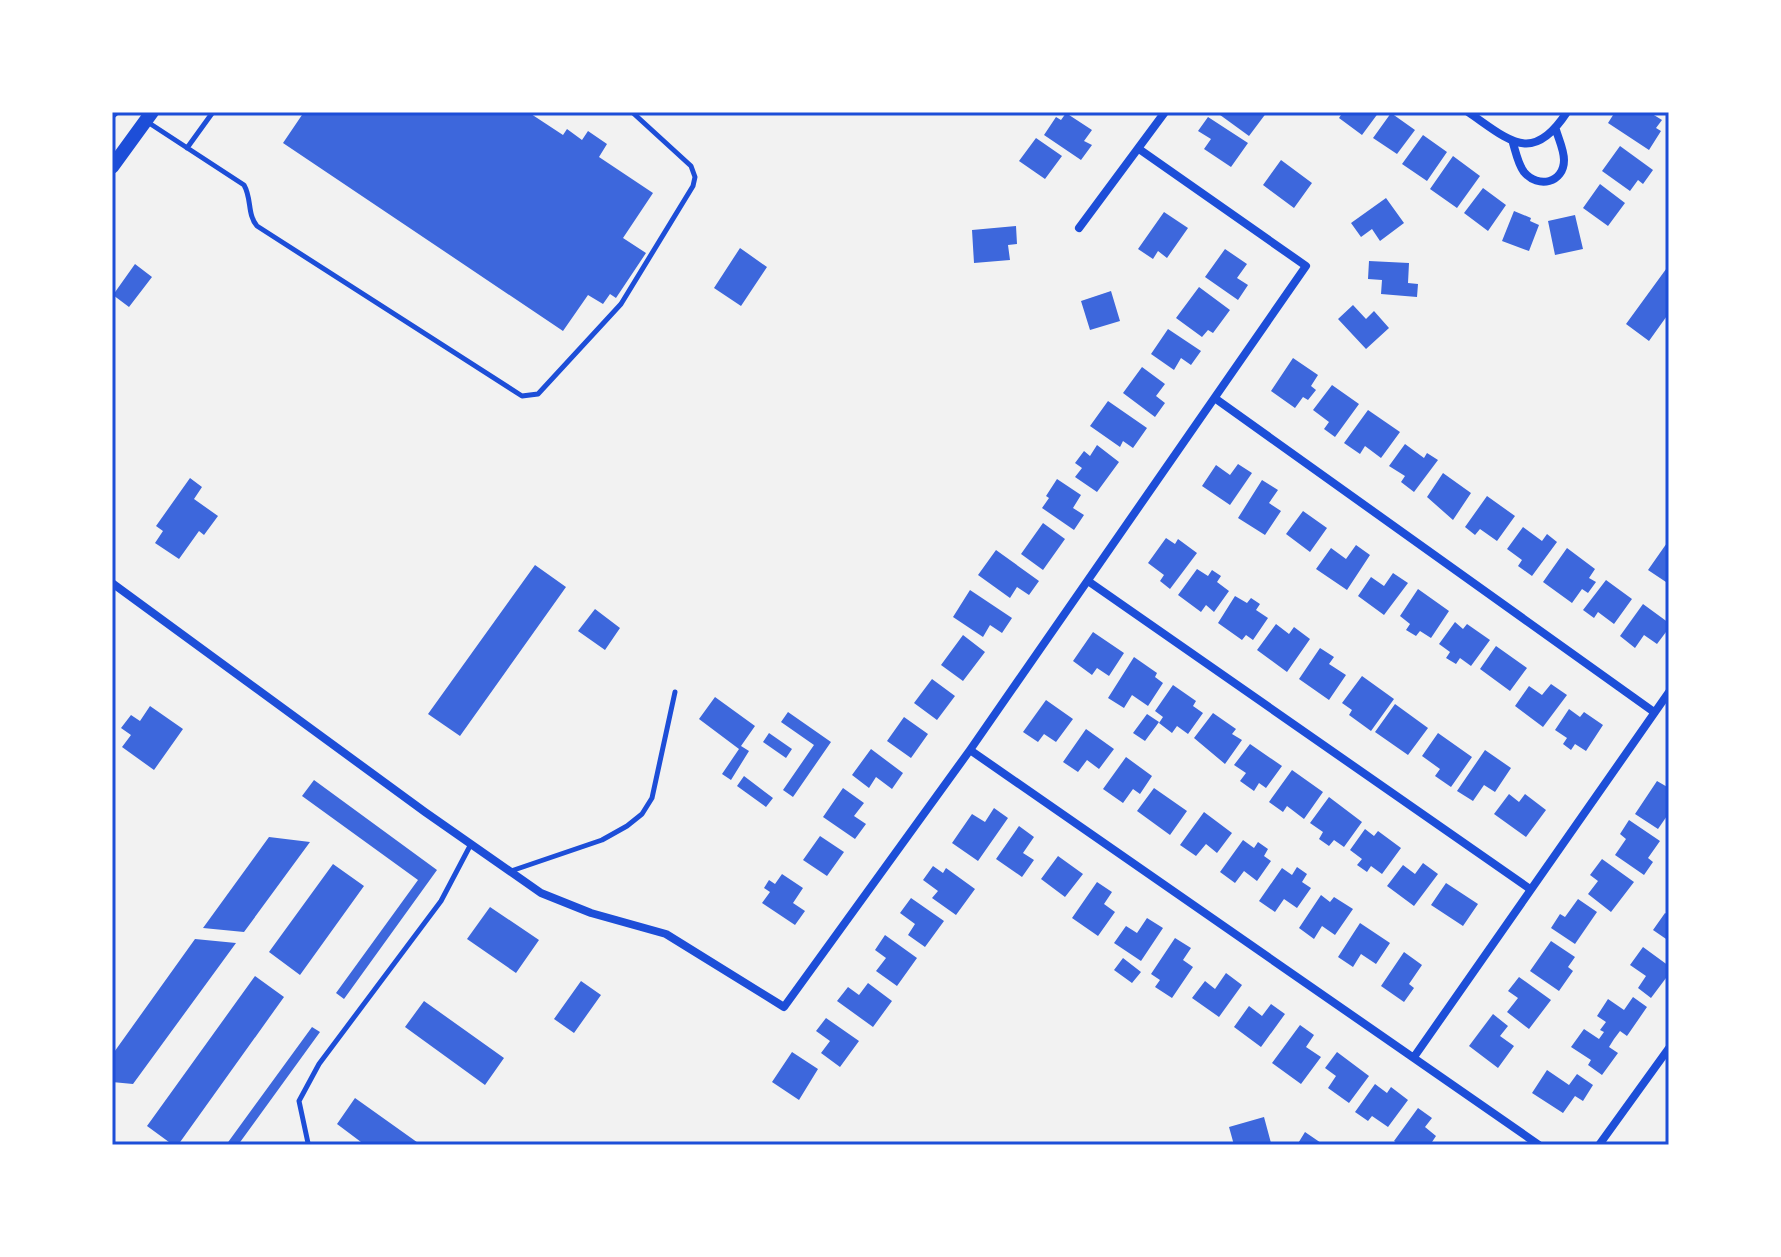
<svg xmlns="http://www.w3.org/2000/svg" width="1781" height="1257" viewBox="0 0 1781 1257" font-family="Karla,sans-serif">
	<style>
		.building { fill: #3d67dc }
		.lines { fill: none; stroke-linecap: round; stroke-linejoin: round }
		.path { stroke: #1d4ed8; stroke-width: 3 }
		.service { stroke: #1d4ed8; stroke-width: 5 }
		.minor { stroke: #1d4ed8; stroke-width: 8 }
		.secondary { stroke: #1d4ed8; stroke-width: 14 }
		.neatline { fill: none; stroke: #1d4ed8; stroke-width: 3 }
	</style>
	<rect width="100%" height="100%" fill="#f2f2f2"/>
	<!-- building -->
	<path class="building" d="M304,112H528L563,135L567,129L582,140L588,131L607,144L599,157L653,193L623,238L646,253L616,298L610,294L603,304L588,295L563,331L283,143Z
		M1216,112H1267L1249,136Z
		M1343,112H1379L1362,135L1339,118Z
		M1615,112H1649L1662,120L1656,128L1661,131L1649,150L1608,123Z
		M1066,113L1092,130L1084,141L1092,145L1081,160L1044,135L1056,117L1061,120Z
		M1391,113L1415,130L1397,154L1373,138Z
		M1208,117L1248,143L1231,167L1204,149L1211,139L1198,131Z
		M1423,135L1447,152L1427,181L1402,164Z
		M1036,138L1062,156L1045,179L1019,161Z
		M1620,146L1653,170L1643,184L1638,180L1630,191L1602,171Z
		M1453,156L1480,176L1457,208L1430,189Z
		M1281,160L1312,183L1294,208L1263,185Z
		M1600,184L1625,203L1608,226L1583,208Z
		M1483,188L1506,205L1488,231L1464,213Z
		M1386,198L1404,223L1380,241L1372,229L1361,237L1351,223Z
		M1514,211L1531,218L1530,221L1539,225L1529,251L1502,241Z
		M1164,212L1188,228L1167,258L1158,251L1153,259L1138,249Z
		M1575,215L1583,249L1555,255L1548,221Z
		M1016,226L1017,244L1008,245L1010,260L974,263L972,230Z
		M740,248L767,267L741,306L714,288Z
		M1225,249L1247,264L1237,278L1248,285L1238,300L1205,277Z
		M1369,261L1409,263L1408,283L1418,284L1417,297L1381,294L1382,280L1368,279Z
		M135,264L152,277L129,307L113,295Z
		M1669,265V313L1649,341L1626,324Z
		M1199,287L1230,310L1213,333L1208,330L1202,337L1176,318Z
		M1111,291L1120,321L1090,330L1081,301Z
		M1353,305L1366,319L1374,311L1389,328L1366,349L1338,319Z
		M1168,329L1201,351L1191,365L1181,358L1174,370L1151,354Z
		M1293,358L1318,375L1311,386L1316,390L1308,400L1303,397L1295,408L1271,391Z
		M1142,367L1165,384L1156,396L1165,403L1155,417L1123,393Z
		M1332,385L1359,404L1335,437L1324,429L1329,422L1313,410Z
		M1108,401L1147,428L1133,448L1123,441L1120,447L1090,426Z
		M1368,410L1400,432L1381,458L1365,446L1360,454L1344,443Z
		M1405,444L1424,458L1427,453L1438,460L1414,492L1401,482L1405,476L1389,466Z
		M1097,445L1119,462L1097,492L1075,477L1082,468L1075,463L1084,451L1090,456Z
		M1238,464L1252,473L1230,505L1202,486L1216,465L1230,475Z
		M1443,473L1471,493L1453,520L1427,497Z
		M190,478L202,487L194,499L218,516L204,535L199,531L179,559L155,543L163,531L156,526Z
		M1057,479L1081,495L1073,508L1084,515L1074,530L1042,508L1049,498L1046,496Z
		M1262,480L1278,490L1269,503L1281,511L1265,535L1238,518Z
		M1487,496L1515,516L1497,541L1480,529L1475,535L1465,527Z
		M1303,511L1327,528L1310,552L1286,534Z
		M1043,523L1065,539L1043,570L1021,554Z
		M1523,527L1542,541L1547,534L1557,542L1532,576L1518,566L1522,560L1507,549Z
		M1166,538L1175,544L1178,539L1197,553L1170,589L1160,581L1164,575L1148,563Z
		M1669,540V584L1648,570Z
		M1356,545L1370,555L1347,590L1316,569L1331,548L1346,559Z
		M1567,548L1595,569L1589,578L1596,582L1588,593L1582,589L1572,603L1543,582Z
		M996,550L1039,581L1029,595L1017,587L1010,598L978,575Z
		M535,565L566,587L460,736L428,714Z
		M1197,569L1208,576L1212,570L1221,576L1217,582L1229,591L1214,612L1206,605L1201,612L1178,595Z
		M1393,573L1408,583L1384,615L1358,596L1371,577L1384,586Z
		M1606,580L1632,599L1614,624L1598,612L1594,618L1583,610Z
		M1418,589L1449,611L1431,638L1420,631L1416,636L1406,630L1410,624L1400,616Z
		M970,590L1012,618L1002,633L990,625L983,637L953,617Z
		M1235,596L1247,603L1251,598L1260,604L1256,610L1268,618L1253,640L1246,635L1242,640L1218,623Z
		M1643,604L1669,623V628L1657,644L1644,635L1635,648L1620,636Z
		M595,609L620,628L605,650L578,631Z
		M1455,622L1463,629L1467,624L1490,640L1471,666L1460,658L1456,664L1446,658L1450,652L1439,644Z
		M1276,624L1289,634L1294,627L1310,639L1287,672L1257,650Z
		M1093,632L1124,653L1109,676L1097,668L1092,675L1073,661Z
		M963,635L985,652L963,681L941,665Z
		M1496,646L1527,668L1510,691L1480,669Z
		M1320,648L1334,657L1329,664L1346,675L1329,700L1299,679Z
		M1134,657L1157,673L1155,677L1163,683L1148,706L1132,695L1124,708L1108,698Z
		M1362,676L1394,699L1371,731L1349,715L1352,710L1342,703Z
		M932,679L955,696L937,720L914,703Z
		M1551,684L1567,695L1543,727L1515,706L1529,686L1542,695Z
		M1173,685L1196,701L1193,706L1203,713L1188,734L1177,726L1172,733L1159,723L1163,717L1155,711Z
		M715,697L755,726L741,746L749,751L731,780L722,774L739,749L699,719Z
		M1046,700L1073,719L1056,742L1044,734L1038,742L1023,732Z
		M1395,704L1428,728L1408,755L1375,732Z
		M150,706L183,729L154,770L122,747L131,735L121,728L131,715L140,721Z
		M1569,709L1580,717L1584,712L1603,725L1586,751L1575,744L1571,750L1563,744L1567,738L1555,730Z
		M788,712L831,742L793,797L783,790L814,745L781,722Z
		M1213,713L1236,729L1232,734L1242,740L1225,764L1194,738Z
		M1147,714L1159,722L1145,741L1133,733Z
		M904,717L928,734L911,758L887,741Z
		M1086,729L1114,749L1099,769L1087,760L1078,772L1063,762Z
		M769,733L792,749L786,758L763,742Z
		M1438,733L1472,757L1451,787L1435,776L1440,769L1422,756Z
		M1250,744L1282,766L1266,788L1259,783L1254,791L1240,781L1246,773L1234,765Z
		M871,749L903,773L892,789L876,777L869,788L852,775Z
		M1485,750L1511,768L1495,792L1484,785L1473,801L1457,791Z
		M1126,757L1152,776L1140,794L1133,789L1123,803L1103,789Z
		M1292,770L1323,792L1304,819L1287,806L1283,812L1269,802Z
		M744,776L773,798L766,807L737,786Z
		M314,780L437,870L344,999L336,993L418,880L302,796Z
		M1657,781L1669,788V813L1658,829L1635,814Z
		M843,788L864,803L854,816L866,824L855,839L823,817Z
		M1154,788L1187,811L1170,835L1137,811Z
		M1509,794L1519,802L1525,794L1546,810L1526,837L1494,814Z
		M1329,797L1362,822L1344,847L1334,840L1329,846L1319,839L1323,832L1310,823Z
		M994,808L1008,818L978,861L952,843L972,814L985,822Z
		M1204,812L1232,833L1217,853L1206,844L1196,856L1180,845Z
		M1629,820L1660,841L1648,858L1653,862L1644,875L1615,855L1626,839L1620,834Z
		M1019,826L1034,837L1023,853L1034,860L1022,877L996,859Z
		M1365,829L1374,836L1378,831L1401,848L1382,874L1371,866L1367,872L1357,865L1362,859L1350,850Z
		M820,836L844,852L827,876L803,860Z
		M269,837L310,842L244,932L203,928Z
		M1243,840L1254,848L1258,842L1268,849L1264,856L1271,861L1257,881L1244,871L1235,883L1220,872Z
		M1058,856L1083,874L1065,897L1041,879Z
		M1602,859L1634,882L1611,912L1588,894L1598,881L1590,875Z
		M1423,863L1438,874L1414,906L1387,886L1403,865L1415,874Z
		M333,864L364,886L300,975L269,952Z
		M933,866L943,873L946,868L975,889L956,915L932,898L938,891L923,880Z
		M1297,867L1307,874L1302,882L1311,888L1297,908L1284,899L1275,912L1259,901L1282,868L1292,875Z
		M782,874L803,888L793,903L805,911L795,925L762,903L770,892L764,888L769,880L775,884Z
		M1097,882L1112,892L1104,904L1115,912L1098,936L1072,918Z
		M1446,883L1478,904L1463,926L1431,905Z
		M1321,895L1330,902L1334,897L1353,909L1335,935L1322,926L1314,939L1299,928Z
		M911,898L944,921L925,947L908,935L915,924L900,913Z
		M1578,899L1597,912L1575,944L1551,928L1560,914L1565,917Z
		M490,907L539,940L516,973L467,939Z
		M1665,913L1669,915V941L1653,930Z
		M1147,918L1163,928L1141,961L1114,943L1126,926L1137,933Z
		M1360,923L1390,943L1376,964L1361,954L1353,967L1338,957Z
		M885,935L917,958L897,986L876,971L886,958L875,950Z
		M1175,938L1191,948L1183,960L1193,967L1172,998L1155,987L1160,980L1151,974Z
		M195,939L236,943L133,1084L112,1082V1055Z
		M1551,941L1575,957L1568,967L1573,971L1559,991L1530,971Z
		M1643,947L1669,966V974L1651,998L1638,988L1646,976L1630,965Z
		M1404,952L1422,965L1409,984L1414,988L1404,1002L1381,986Z
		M1123,958L1141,972L1132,983L1114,970Z
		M1226,973L1242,985L1219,1017L1192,998L1205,981L1215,989Z
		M255,976L284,997L178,1145H173L147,1126Z
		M1519,977L1551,1000L1529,1029L1507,1012L1518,998L1508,991Z
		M581,981L601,995L574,1033L554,1019Z
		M868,983L892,1001L873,1027L837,1001L848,987L859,995Z
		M1633,997L1647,1007L1627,1036L1620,1031L1614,1039L1609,1047L1618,1053L1602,1075L1588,1065L1591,1060L1571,1047L1584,1029L1599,1039L1604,1032L1600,1030L1606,1022L1597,1016L1608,999L1624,1010Z
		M424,1001L504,1058L485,1085L405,1027Z
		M1271,1004L1285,1014L1261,1047L1234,1027L1249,1006L1262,1016Z
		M1493,1014L1508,1026L1500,1036L1514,1046L1498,1068L1469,1046Z
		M826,1018L859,1041L840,1067L821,1053L830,1041L816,1031Z
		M1300,1025L1314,1035L1306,1047L1321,1057L1301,1084L1272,1063Z
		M312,1027L320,1032L238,1145H226Z
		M792,1052L818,1069L799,1100L772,1082Z
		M1337,1052L1369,1076L1349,1103L1328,1088L1336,1076L1325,1068Z
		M1547,1070L1569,1085L1577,1074L1593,1085L1583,1101L1575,1096L1563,1113L1532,1093Z
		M1375,1084L1387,1093L1391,1087L1408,1100L1388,1127L1372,1116L1368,1121L1355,1112Z
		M355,1098L421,1145H365L337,1124Z
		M1418,1108L1432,1118L1425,1127L1436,1136L1430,1145H1400L1394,1141Z
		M1264,1117L1271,1143L1234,1145L1229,1127Z
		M1305,1132L1324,1145H1297Z"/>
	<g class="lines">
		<!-- path -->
		<path class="path" d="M112,118L119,112"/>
		<!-- service -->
		<path class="service" d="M146,121L244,185C252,199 247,214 257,226L522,396L538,394L621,304L693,186L695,177L691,166L632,112
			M187,148L213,112
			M511,871L602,840L627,826L642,814L652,798L675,692
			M308,1143L299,1101L319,1064L441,901L471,844"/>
		<!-- minor -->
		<path class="minor" d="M1468,112C1509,140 1532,166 1567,112
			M1513,143C1516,153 1518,164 1524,172C1538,189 1564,183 1564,160C1564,150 1559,140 1556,130
			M1079,228L1165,112
			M1216,399L1654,712
			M1088,581L1530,889
			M112,583L425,812L541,893L591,913L666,934L784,1007L970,750L1306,266L1139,149
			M970,750L1539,1145
			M1414,1057L1669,692
			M1599,1145L1669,1048"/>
		<!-- secondary -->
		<path class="secondary" d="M112,167L152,112"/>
	</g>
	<!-- border -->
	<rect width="1781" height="1257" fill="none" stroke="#ffffff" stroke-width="228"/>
	<rect x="114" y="114" width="1553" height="1029" class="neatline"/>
</svg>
